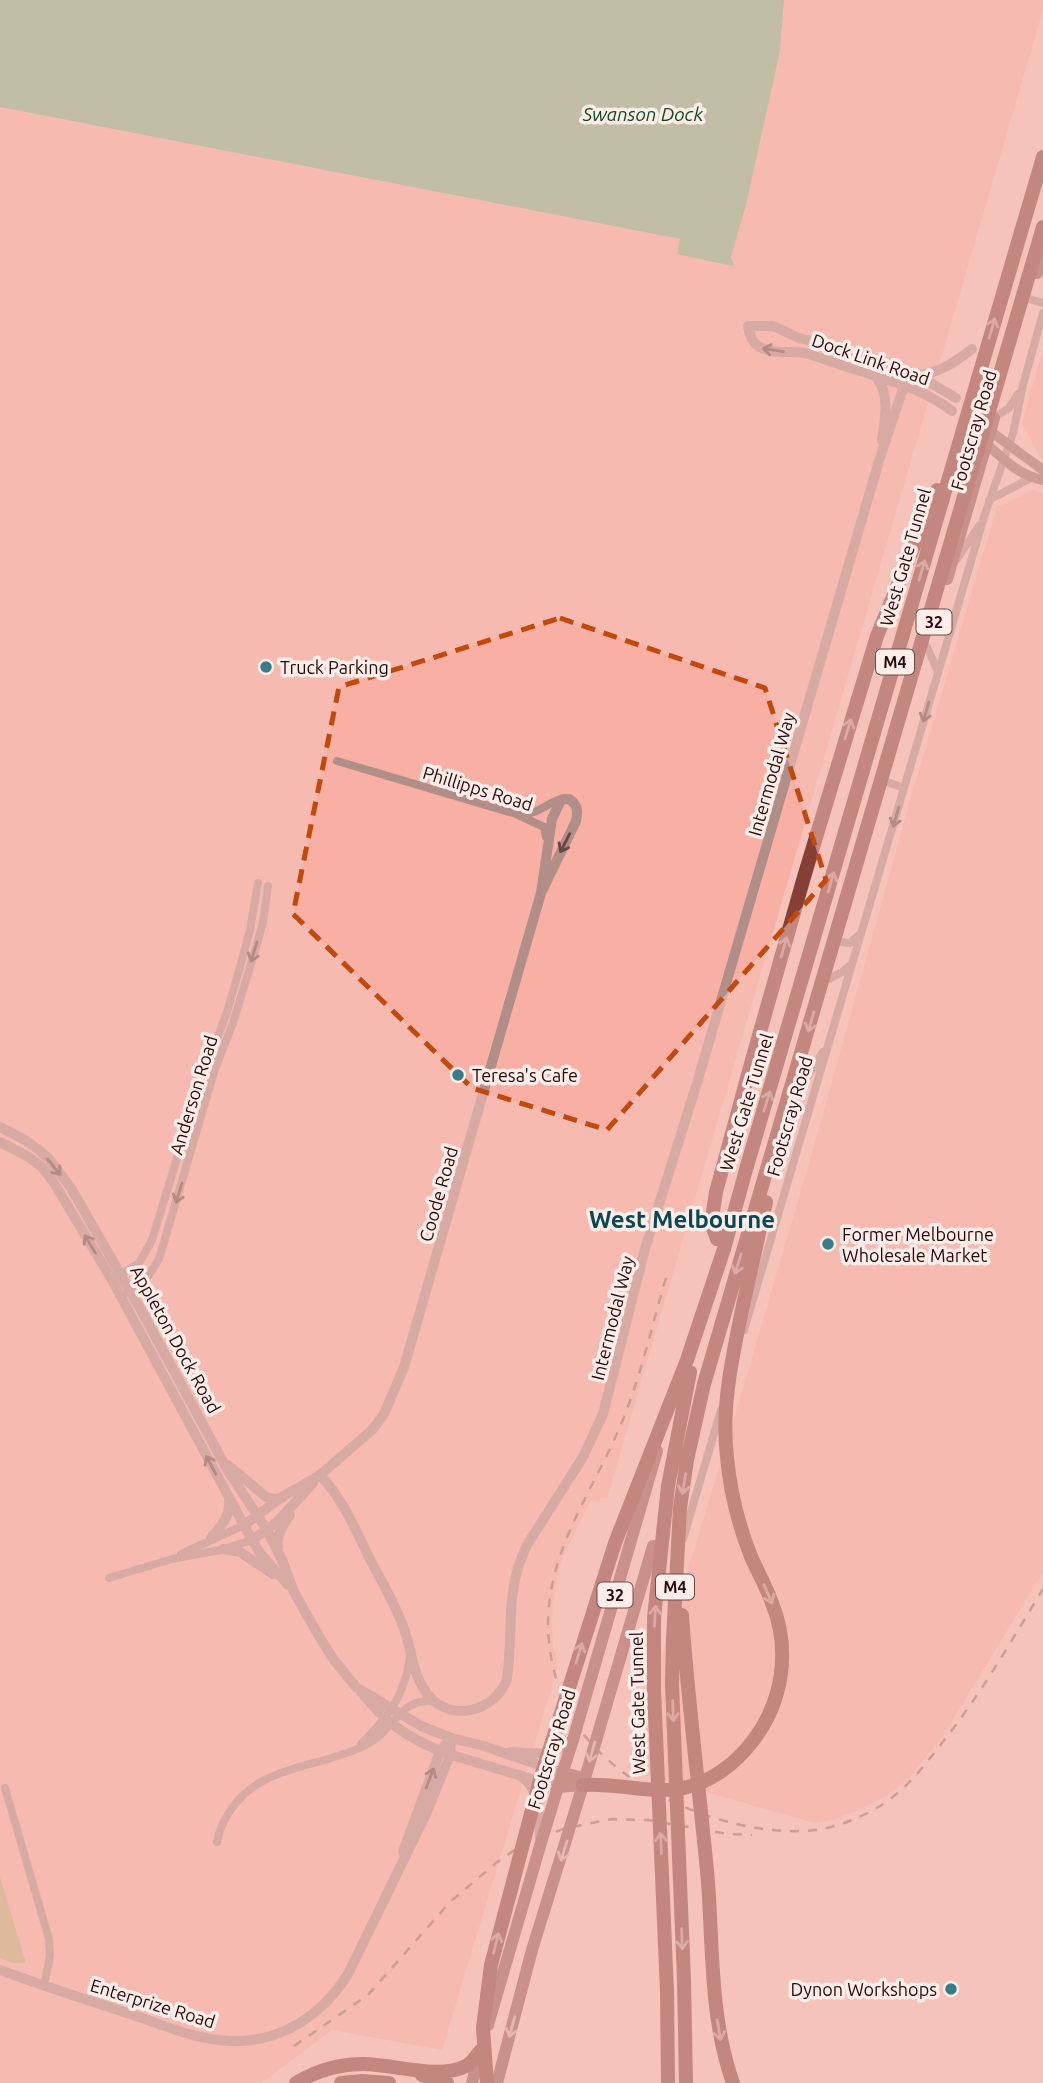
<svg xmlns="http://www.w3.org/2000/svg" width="1043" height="2083" viewBox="0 0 1043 2083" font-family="Ubuntu,sans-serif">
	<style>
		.built { fill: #f8afa4 }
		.green { fill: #c4ad74 }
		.water { fill: #83b98b }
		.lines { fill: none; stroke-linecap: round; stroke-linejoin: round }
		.minor { stroke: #b28e88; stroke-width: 8 }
		.tertiary { stroke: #b28e88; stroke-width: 10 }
		.secondary { stroke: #a06d65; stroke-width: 10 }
		.primary { stroke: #93554c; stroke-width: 12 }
		.motorway { stroke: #863f37; stroke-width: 14 }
		.rail { stroke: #98706a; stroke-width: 2.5; stroke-dasharray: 9 9; stroke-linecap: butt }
		.tertiary-bridge { stroke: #b28e88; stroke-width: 10 }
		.primary-bridge { stroke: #93554c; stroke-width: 12 }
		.motorway-bridge { stroke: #863f37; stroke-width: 14 }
		.oneway { stroke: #bc8d88 }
		.oneway2 { stroke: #654541 }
		.oneway3 { stroke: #cea9a3 }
		.marked { fill: none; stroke: #c1490b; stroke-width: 5; stroke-dasharray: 14 9; stroke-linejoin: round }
		.poi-dot { fill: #367d87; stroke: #ffedea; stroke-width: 2.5 }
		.labels { text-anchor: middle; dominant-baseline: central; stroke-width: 7; stroke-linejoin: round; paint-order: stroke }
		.shield { fill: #ffedea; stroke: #674e4b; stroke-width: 2 }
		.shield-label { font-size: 16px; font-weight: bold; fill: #260a07 }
		.street-label { font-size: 18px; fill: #260a07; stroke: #ffedea }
		.poi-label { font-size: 18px; fill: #260a07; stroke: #ffedea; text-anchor: start }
		.water-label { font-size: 19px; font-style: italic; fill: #0d4b1f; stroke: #ffedea }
		.district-label { font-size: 24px; font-weight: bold; fill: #084850; stroke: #ffedea }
	</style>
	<rect width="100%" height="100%" fill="#f5c3bb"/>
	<!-- built -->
	<path class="built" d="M784,0H1043V10L607,1499L601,1497L599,1502L591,1500L566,1550L560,1568L555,1590L552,1618L553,1645L558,1667L442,2050L332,2030L262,2083H0V107L680,239L678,254L732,266L734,265L731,257L746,205L780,51Z
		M1043,349V462L1022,423Z
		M1033,490L1043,493V1572L941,1739L907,1780L889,1794L861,1809L836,1819L814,1823L636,1772L628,1768L744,1385L814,1146L913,790L997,507Z"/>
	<!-- green -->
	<path class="green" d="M0,1877L26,1963H12L0,1958Z"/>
	<!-- water -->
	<path class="water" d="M0,0H784L780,51L746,205L731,257L734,265L732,266L677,254L680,239L0,107Z"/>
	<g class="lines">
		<!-- minor -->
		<path class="minor" d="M1029,299L1043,303
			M995,417L1009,408L1018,394
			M989,500L1031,478
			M957,559L979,526
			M927,647L938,672
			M337,761L516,814L544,827L546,837
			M887,782L904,788
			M523,814C542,813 550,800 565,798
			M840,942L850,943L859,935
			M829,979L842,972L851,965
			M791,1103L823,1052
			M117,1277L139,1263L152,1240L196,1096L227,1012L238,974L250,930L258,883
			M127,1293L145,1281L159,1259L214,1072L233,1023L258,941L263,922L268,886
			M744,1330L984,517L1013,433L1023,385L1043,313
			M683,1539L721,1410
			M181,1554L244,1525
			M109,1578L172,1559L220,1550L252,1540
			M361,1744C389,1716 404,1697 410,1657
			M5,1788L49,1939L50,1956L44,1985
			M217,1842C219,1830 224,1819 232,1808C263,1764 321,1768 366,1745C395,1730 398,1698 435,1701"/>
		<!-- tertiary -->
		<path class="tertiary" d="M874,375C891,391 885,419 882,440
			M918,375C940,373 955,362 972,349
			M952,411C925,390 889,380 857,370C840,365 822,358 805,353C791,350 775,355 762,348C752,344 750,336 748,326H773L799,338L868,356L917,375L956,398
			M0,1127L25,1140L39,1150L49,1159L71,1188L142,1312L228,1471L267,1530L283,1562L294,1592L320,1638L334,1660L356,1687
			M0,1142L29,1157L42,1167L54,1183L112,1280L252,1540L260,1553L288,1585
			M228,1465L266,1497L274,1499L282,1498
			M320,1475C346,1503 355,1530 372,1563C383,1584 395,1604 403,1626C412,1648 412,1677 429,1696C452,1723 496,1711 507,1679C514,1630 504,1592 527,1545L583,1457L603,1414L645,1249L697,1083L879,461L909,371
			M244,1525L282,1497L320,1475L373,1429L384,1414L404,1367L541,893L552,819L561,800L569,799C578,805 578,811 576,821L541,893
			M211,1538C221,1526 231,1516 229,1499
			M252,1540L277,1522L313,1483
			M278,1548C276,1535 283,1525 290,1515
			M223,1549L240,1552L273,1574
			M451,1738L484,1746L562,1773
			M510,1752C533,1754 554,1757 572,1740
			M445,1753L558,1787
			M403,1852L440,1751L445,1745
			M0,1970C40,1985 81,1998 121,2011C153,2021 185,2036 218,2040C273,2047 319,2020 348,1974L427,1812L450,1755L451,1738"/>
		<!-- secondary -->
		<path class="secondary" d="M990,431L1043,470
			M987,444C1004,460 1020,476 1043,480"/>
		<!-- primary -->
		<path class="primary" d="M1037,273L1043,252
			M947,579L994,418
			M562,1773L585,1778L583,1785L558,1787L573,1740
			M488,2025L540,1846
			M472,2083L480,2053
			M497,2083L532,1950"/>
		<!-- motorway -->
		<path class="motorway" d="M717,1239L712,1226V1218L716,1192L752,1060
			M724,1249L747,1166
			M422,2075L447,2083
			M296,2083C316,2071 340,2064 363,2064C393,2064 439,2080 466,2066C472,2063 476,2057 480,2051
			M341,2083L362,2081L389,2083"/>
		<!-- rail -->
		<path class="rail" d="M666,1278C651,1328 640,1381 619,1429C590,1496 547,1552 548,1628C549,1663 560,1702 581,1731C627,1793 727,1834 803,1831C830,1830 857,1820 880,1806C904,1791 921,1770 938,1748C978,1699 1010,1643 1043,1589
			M294,2046L368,1995L450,1902L496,1863L523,1844L566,1828L612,1819L648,1820L728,1834L752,1835"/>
		<!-- tertiary-bridge -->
		<path class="tertiary-bridge" d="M356,1687L421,1726L451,1738
			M361,1692C385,1722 405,1736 440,1751
			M520,1775C543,1793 538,1812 540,1839"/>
		<!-- primary-bridge -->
		<path class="primary-bridge" d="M573,1740L657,1451
			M585,1778L653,1546
			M540,1846L558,1787
			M532,1950L583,1785"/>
		<!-- motorway-bridge -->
		<path class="motorway-bridge" d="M752,1060L804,877L877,636L937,490
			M747,1166L1043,157
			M682,1615C688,1704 700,1793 708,1882C713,1950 710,2018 733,2083
			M583,1785C616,1782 650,1795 683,1788C710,1783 735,1764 752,1742C783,1702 791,1650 772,1603C766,1586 757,1571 750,1554C738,1523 730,1491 727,1457C721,1408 732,1359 742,1310C750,1274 758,1238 766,1202
			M487,2083L483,2028L491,1965L541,1776L615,1543L687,1360L724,1249
			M668,2083L667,1991L654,1690V1618L668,1486L690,1372
			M686,2083L684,1980L672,1684L673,1639L680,1508L687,1460L704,1384L1043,227"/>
	</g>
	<!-- one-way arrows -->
	<defs><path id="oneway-shaft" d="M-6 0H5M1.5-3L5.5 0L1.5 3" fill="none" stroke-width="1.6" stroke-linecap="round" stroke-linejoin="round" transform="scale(1.75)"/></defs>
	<g class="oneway">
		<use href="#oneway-shaft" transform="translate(992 328) rotate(-74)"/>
		<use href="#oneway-shaft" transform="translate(922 570) rotate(-74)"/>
		<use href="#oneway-shaft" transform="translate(848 729) rotate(-73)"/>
		<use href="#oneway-shaft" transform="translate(831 882) rotate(-74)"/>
		<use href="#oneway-shaft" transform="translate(784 947) rotate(-74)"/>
		<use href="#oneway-shaft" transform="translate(811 1022) rotate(106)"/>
		<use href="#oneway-shaft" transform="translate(767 1101) rotate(-73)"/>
		<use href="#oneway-shaft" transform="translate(738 1264) rotate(107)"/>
		<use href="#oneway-shaft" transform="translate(684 1484) rotate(99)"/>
		<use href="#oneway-shaft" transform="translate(768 1594) rotate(66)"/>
		<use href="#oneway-shaft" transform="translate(655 1616) rotate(-87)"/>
		<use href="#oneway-shaft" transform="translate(579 1653) rotate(-73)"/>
		<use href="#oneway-shaft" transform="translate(673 1711) rotate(88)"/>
		<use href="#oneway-shaft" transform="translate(661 1843) rotate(-93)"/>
		<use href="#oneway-shaft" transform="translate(682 1939) rotate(88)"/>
		<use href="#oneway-shaft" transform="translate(496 1943) rotate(-76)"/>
		<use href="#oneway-shaft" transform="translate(719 2030) rotate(81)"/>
	</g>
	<g class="oneway2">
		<use href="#oneway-shaft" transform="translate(773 350) rotate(-171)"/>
		<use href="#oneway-shaft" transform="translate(926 712) rotate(106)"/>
		<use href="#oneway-shaft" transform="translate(896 817) rotate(106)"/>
		<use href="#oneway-shaft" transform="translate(565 843) rotate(117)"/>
		<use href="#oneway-shaft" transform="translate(254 952) rotate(107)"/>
		<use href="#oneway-shaft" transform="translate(54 1167) rotate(51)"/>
		<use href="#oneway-shaft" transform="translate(179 1193) rotate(107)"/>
		<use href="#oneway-shaft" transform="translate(90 1244) rotate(-121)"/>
		<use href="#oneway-shaft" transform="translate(211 1465) rotate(-118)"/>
		<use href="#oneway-shaft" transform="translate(430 1778) rotate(-69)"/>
	</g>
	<g class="oneway3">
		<use href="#oneway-shaft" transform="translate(592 1752) rotate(106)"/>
		<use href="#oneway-shaft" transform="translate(564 1851) rotate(107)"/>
		<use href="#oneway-shaft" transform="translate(512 2027) rotate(105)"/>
	</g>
	<!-- marked area -->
	<path d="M0 0H1043V2083H0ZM560,618L765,688L826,880L607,1130L472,1088L293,914L339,687Z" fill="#f5c3bb" fill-opacity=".55" fill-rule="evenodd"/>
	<path class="marked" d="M560,618L765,688L826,880L607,1130L472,1088L293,914L339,687Z"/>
	<!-- markers -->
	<g class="poi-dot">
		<circle cx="266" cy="667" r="7"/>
		<circle cx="458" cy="1075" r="7"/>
		<circle cx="828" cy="1244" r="7"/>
		<circle cx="951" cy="1989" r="7"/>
	</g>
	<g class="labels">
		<!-- shield labels -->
		<g class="shield">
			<rect x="916.5" y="609.5" width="35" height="25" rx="5"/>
			<rect x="876" y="649.5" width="38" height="25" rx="5"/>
			<rect x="656" y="1574.5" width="38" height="25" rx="5"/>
			<rect x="597.5" y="1582.5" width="35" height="25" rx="5"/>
		</g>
		<g class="shield-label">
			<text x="934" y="622">32</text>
			<text x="895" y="662">M4</text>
			<text x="675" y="1587">M4</text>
			<text x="615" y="1595">32</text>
		</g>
		<!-- street labels -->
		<g class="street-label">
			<text transform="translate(871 359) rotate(19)">Dock Link Road</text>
			<text transform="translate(973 430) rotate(-74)">Footscray Road</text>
			<text transform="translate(905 557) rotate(-74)">West Gate Tunnel</text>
			<text transform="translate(771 774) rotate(-74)">Intermodal Way</text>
			<text transform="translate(478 788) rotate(17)">Phillipps Road</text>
			<text transform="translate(193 1095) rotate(-73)">Anderson Road</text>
			<text transform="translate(746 1102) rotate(-73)">West Gate Tunnel</text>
			<text transform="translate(789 1116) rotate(-74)">Footscray Road</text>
			<text transform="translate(438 1194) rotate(-74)">Coode Road</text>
			<text transform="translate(612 1318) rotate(-76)">Intermodal Way</text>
			<text transform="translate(176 1339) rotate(61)">Appleton Dock Road</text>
			<text transform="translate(637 1703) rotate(-91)">West Gate Tunnel</text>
			<text transform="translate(551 1749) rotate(-73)">Footscray Road</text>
			<text transform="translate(153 2003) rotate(17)">Enterprize Road</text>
		</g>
		<!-- poi labels -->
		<g class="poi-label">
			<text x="280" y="667">Truck Parking</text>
			<text x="472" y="1075">Teresa's Cafe</text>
			<text x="842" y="1234">Former Melbourne<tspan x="842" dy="21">Wholesale Market</tspan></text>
			<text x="937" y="1989" text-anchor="end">Dynon Workshops</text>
		</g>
		<!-- water labels -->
		<g class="water-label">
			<text x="643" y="114">Swanson Dock</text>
		</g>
		<!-- district labels -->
		<g class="district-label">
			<text x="682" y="1219">West Melbourne</text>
		</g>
	</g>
</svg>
